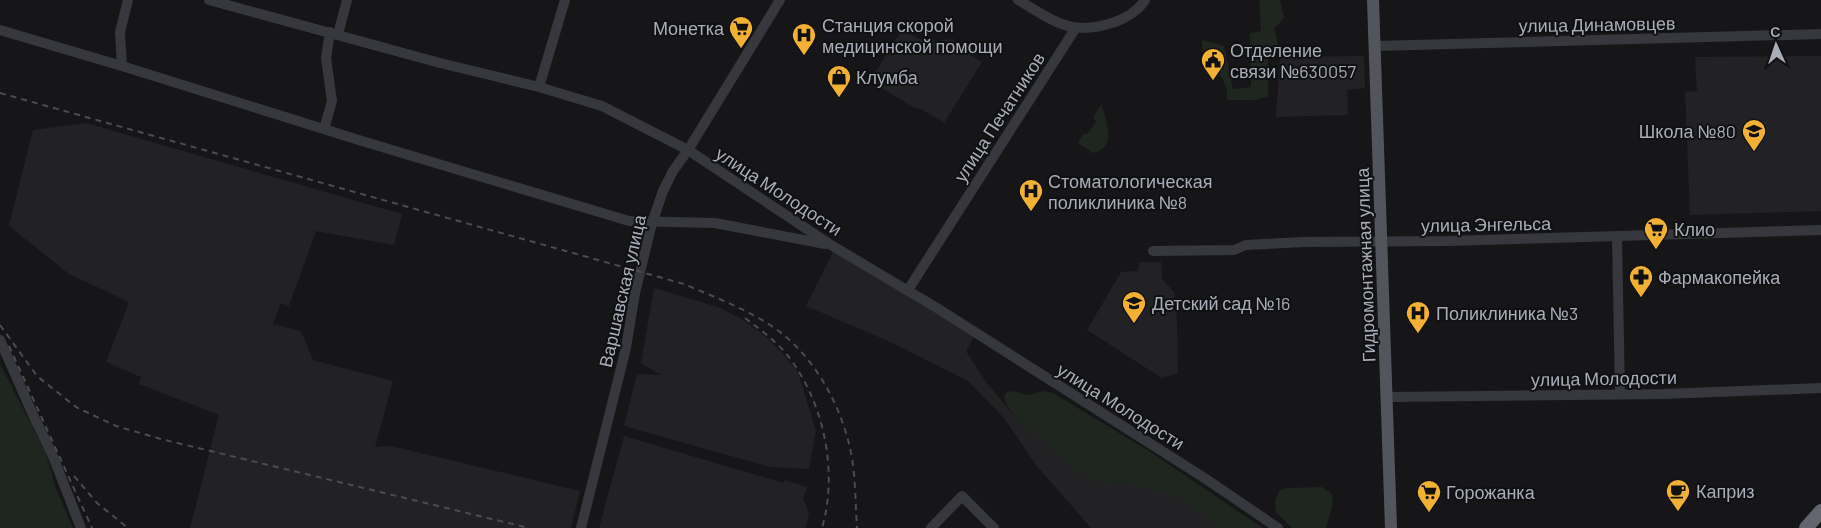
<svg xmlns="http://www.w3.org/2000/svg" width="1821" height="528" viewBox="0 0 1821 528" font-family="Barlow,sans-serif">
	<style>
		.built { fill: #222225 }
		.green { fill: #1e261f }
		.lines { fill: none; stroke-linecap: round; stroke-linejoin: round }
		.minor { stroke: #37383d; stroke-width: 10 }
		.major { stroke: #53555c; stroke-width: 12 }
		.highway { stroke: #63666e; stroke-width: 14 }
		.rail { stroke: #4a4c52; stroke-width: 2; stroke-dasharray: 6 5; stroke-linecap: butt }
		.labels { text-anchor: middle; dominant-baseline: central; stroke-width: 4; stroke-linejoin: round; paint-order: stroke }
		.street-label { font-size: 18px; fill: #a8adb8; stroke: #111113 }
		.poi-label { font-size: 18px; fill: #a8adb8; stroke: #111113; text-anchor: start }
	</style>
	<rect width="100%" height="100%" fill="#161618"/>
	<!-- built -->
	<path class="built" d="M902,30L917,38L931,42L951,39L963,46L965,52L982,62L944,123L923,110L913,107L870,81Z
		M1364,56L1365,88L1347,90L1348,115L1276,117L1280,57Z
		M1821,56V211L1690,215L1685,92L1697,91L1695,57Z
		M86,123L402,214L394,245L316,231L289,306L281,303L273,324L301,331L313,360L393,381L375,447L391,446L580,491L571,528H190L219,415L139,384L141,377L106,362L129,302L69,274L9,226L33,130Z
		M834,250L916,296L974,337L966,351L986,382L1017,419L1056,451L1121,479L1176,495L1225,528H1091L1036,465L1004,418L968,381L895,344L806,306Z
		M1139,262H1161L1162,279L1174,292L1177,319L1178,373L1162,378L1087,330L1121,272L1138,271Z
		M654,288L718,307L742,319L765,336L782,353L798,372L816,431L809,469L770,467L624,426L637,374L661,375L641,363Z
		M624,436L784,483L785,480L807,487L803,499L809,513L806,528H599Z"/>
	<!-- green -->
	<path class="green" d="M1259,0H1280L1284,18L1274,29L1280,51L1268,58V97L1255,100H1227C1229,81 1216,69 1203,56L1202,40L1224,46L1233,89L1251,87L1250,33L1261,31Z
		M1101,104C1105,113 1113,139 1104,147C1102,150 1097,152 1093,153L1078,143L1083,134H1087L1096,122L1093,118Z
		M0,364L46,453L55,486L73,528H0Z
		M1012,391L1028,395L1044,391L1053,393L1149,451L1263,528H1220L1181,498L1141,486L1119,481L1104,484L1075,469L1016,418L1006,404L1004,396L1007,392Z
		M1322,487L1332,494L1333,503L1326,528H1292L1276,512L1275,500L1280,490L1288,488Z"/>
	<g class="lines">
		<!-- minor -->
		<path class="minor" d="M209,0L440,63L539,87L602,106L688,150L831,245L937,308L1206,479L1278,528
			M1018,0C1056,22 1070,37 1115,22C1128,17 1138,11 1145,0
			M0,30L122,66L362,141L629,221L715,223L825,244
			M338,34L347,0
			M1375,46L1821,34
			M122,66L120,32L128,0
			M539,87L565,0
			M324,129L332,101L326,58L330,32
			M1617,237L1620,394
			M1153,251L1234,250L1246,245L1303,242L1448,241L1821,230
			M908,290L1075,29
			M0,340L34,417L52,454L81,528
			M1388,397L1663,394L1821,388
			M581,528L626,348L635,293L652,223L663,191L673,171L688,150L780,0
			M931,528L962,496L994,528"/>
		<!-- major -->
		<path class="major" d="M1373,0L1391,528"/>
		<!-- highway -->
		<path class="highway" d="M1806,528L1821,511"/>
		<!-- rail -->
		<path class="rail" d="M0,93L684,284C712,296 741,307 767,323C808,348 836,395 848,440C856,468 855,500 857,528
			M745,318C758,328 772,338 783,350C823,396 839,470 822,528
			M0,325L37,376L76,407L116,426L161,439L529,528
			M9,346L92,528
			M74,476L97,503L128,528"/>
	</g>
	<!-- icons -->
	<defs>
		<g id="supermarket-pin" transform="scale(1.25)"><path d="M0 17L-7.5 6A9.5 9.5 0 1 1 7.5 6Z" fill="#f2b134" stroke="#111113"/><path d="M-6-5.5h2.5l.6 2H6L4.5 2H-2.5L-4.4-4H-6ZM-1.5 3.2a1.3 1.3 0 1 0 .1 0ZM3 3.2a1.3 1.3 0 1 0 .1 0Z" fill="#111"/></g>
		<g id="hospital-pin" transform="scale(1.25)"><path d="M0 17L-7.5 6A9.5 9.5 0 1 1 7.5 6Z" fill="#f2b134" stroke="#111113"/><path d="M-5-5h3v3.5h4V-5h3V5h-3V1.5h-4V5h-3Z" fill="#111"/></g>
		<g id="civic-pin" transform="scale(1.25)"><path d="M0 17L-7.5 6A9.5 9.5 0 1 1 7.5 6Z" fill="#f2b134" stroke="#111113"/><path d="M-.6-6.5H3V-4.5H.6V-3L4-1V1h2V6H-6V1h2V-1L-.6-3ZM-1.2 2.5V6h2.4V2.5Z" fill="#111"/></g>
		<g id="shop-pin" transform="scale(1.25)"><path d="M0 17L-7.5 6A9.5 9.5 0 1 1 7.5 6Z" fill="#f2b134" stroke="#111113"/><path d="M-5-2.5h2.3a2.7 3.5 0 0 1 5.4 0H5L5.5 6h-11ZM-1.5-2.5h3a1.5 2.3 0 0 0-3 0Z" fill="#111"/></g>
		<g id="school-pin" transform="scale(1.25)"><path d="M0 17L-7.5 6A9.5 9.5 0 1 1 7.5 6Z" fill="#f2b134" stroke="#111113"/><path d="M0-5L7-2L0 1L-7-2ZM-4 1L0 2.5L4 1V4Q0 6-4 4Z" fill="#111"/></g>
		<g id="pharmacy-pin" transform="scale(1.25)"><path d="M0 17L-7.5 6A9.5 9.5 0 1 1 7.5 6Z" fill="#f2b134" stroke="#111113"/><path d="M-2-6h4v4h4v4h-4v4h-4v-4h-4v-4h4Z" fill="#111"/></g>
		<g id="cafe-pin" transform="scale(1.25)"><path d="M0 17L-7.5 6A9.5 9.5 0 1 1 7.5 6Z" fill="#f2b134" stroke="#111113"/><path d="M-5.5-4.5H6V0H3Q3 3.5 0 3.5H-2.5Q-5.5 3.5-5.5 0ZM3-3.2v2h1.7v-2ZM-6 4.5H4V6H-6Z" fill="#111"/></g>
	</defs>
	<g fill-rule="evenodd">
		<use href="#supermarket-pin" x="741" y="28"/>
		<use href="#hospital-pin" x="804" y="35"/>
		<use href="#civic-pin" x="1213" y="60"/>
		<use href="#shop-pin" x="839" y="77"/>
		<use href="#school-pin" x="1754" y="131"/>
		<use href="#hospital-pin" x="1031" y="191"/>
		<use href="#supermarket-pin" x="1656" y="229"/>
		<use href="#pharmacy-pin" x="1641" y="277"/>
		<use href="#school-pin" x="1134" y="303"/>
		<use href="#hospital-pin" x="1418" y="313"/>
		<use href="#cafe-pin" x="1678" y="491"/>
		<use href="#supermarket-pin" x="1429" y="492"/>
	</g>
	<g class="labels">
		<!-- street labels -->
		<g class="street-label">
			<text transform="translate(1597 24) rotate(-1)">улица Динамовцев</text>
			<text transform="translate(999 117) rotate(-57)">улица Печатников</text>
			<text transform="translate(779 191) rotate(33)">улица Молодости</text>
			<text transform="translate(1486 224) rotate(-1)">улица Энгельса</text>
			<text transform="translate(1365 265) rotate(-92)">Гидромонтажная улица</text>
			<text transform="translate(622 291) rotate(-77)">Варшавская улица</text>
			<text transform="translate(1604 378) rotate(-1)">улица Молодости</text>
			<text transform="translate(1121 406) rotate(32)">улица Молодости</text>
		</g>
		<!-- poi labels -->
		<g class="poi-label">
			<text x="822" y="25">Станция скорой<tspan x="822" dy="21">медицинской помощи</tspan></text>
			<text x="724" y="28" text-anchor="end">Монетка</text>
			<text x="1230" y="50">Отделение<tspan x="1230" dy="21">связи №630057</tspan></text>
			<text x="856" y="77">Клумба</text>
			<text x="1736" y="131" text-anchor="end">Школа №80</text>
			<text x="1048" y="181">Стоматологическая<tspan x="1048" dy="21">поликлиника №8</tspan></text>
			<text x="1674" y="229">Клио</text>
			<text x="1658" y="277">Фармакопейка</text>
			<text x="1152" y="303">Детский сад №16</text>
			<text x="1436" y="313">Поликлиника №3</text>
			<text x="1696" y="491">Каприз</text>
			<text x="1446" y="492">Горожанка</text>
		</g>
	</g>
	<!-- north arrow -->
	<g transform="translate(1776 45) rotate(357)" stroke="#111113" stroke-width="4" paint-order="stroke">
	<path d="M0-4L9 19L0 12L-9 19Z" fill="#a8adb8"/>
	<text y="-8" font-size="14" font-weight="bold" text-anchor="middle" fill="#a8adb8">С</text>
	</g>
</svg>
